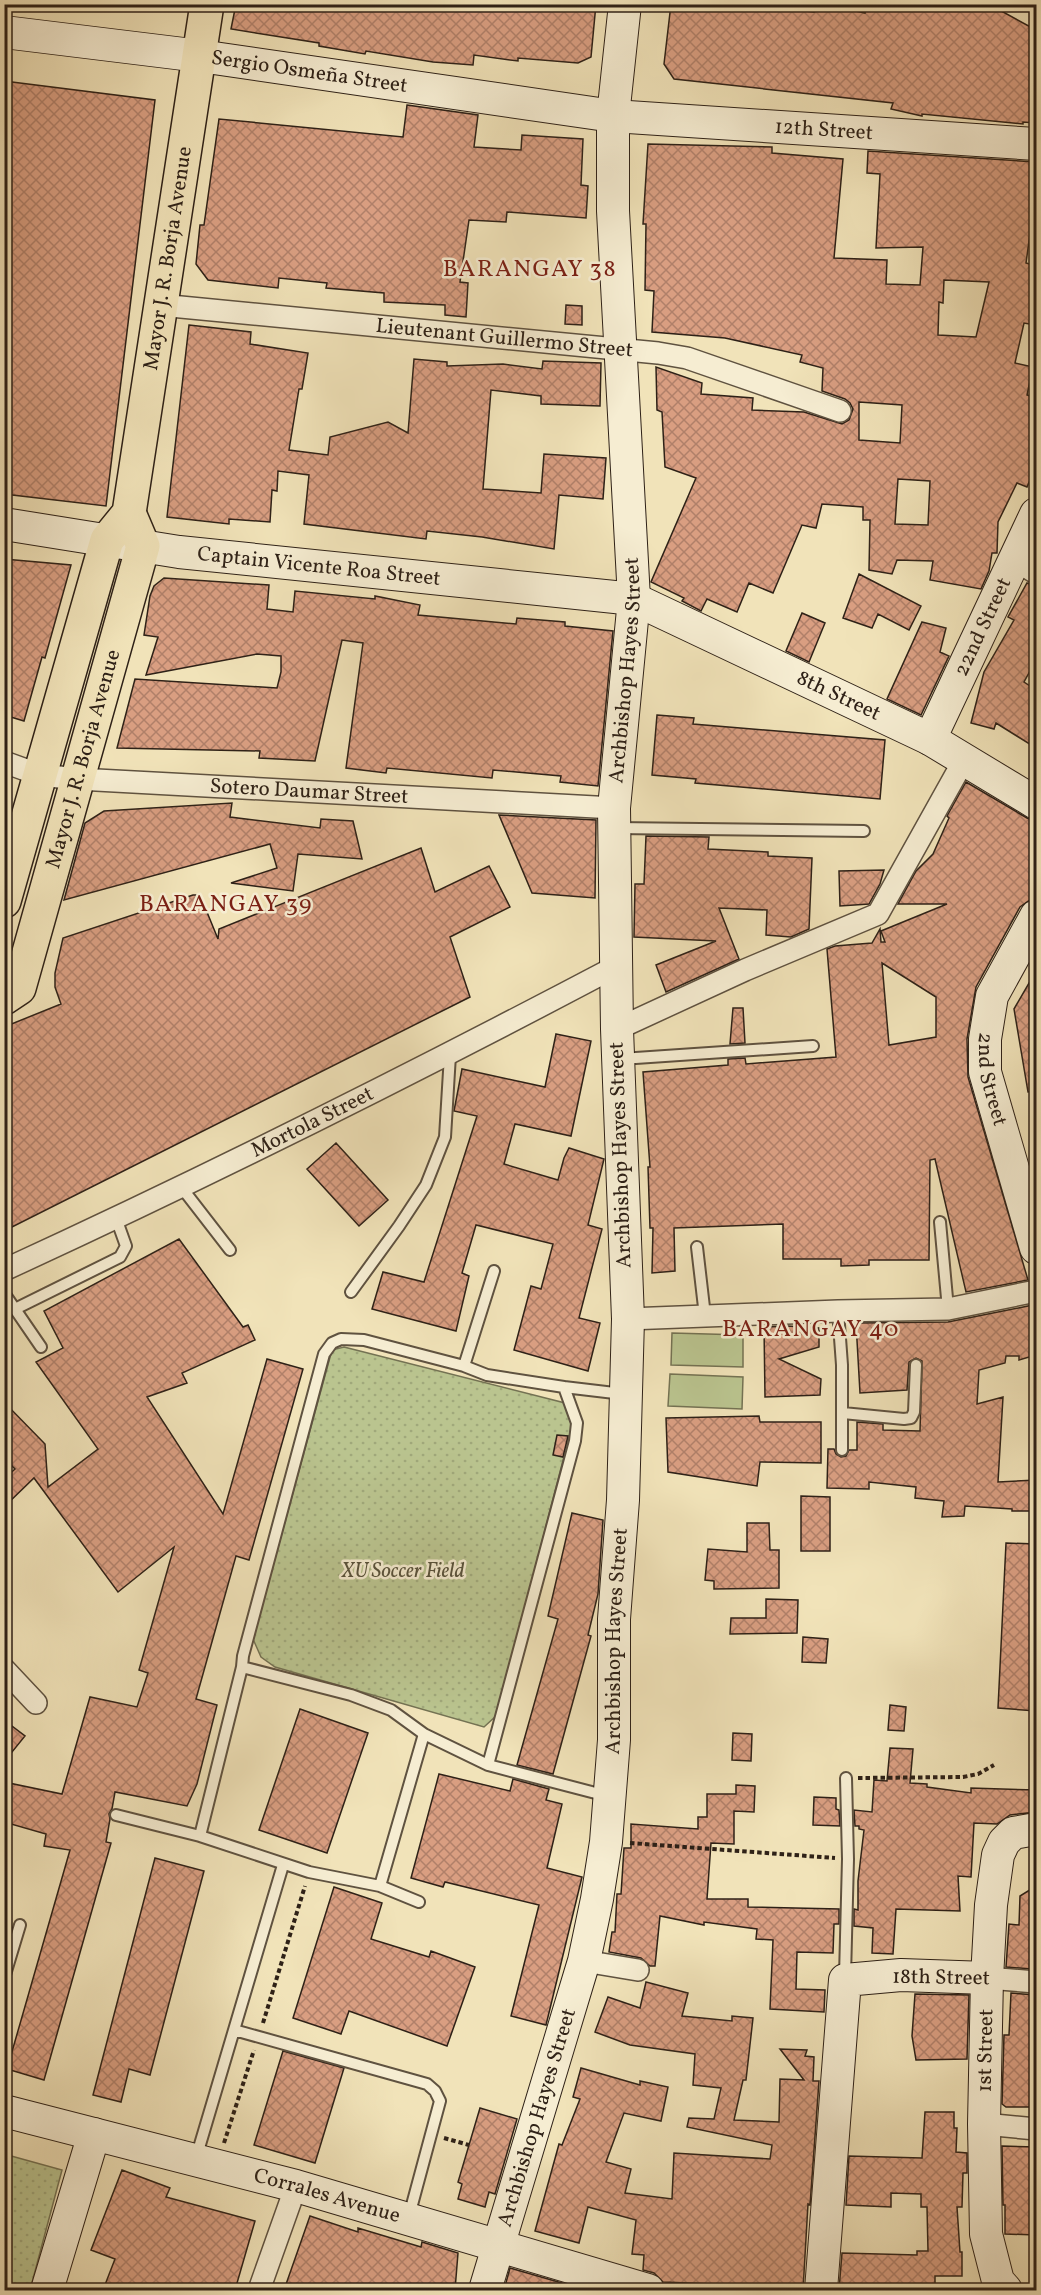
<svg xmlns="http://www.w3.org/2000/svg" width="1041" height="2295" viewBox="0 0 1041 2295" font-family="Vollkorn,serif">
	<style>
		.green { fill: url(#green-dots); stroke: #747253; stroke-width: 1.5 }
		.pitch { fill: #bac48f; stroke: #747253; stroke-width: 1.5 }
		.building { fill: url(#building-cross-hatch); stroke: #2e2117; stroke-width: 1.5; fill-rule: evenodd }
		.lines { fill: none; stroke-linecap: round; stroke-linejoin: round }
		.lane-casing { stroke: #5f5240; stroke-width: 14 }
		.street-casing { stroke: #5f5240; stroke-width: 24 }
		.secondary-casing { stroke: #2e2117; stroke-width: 34 }
		.primary-casing { stroke: #2e2117; stroke-width: 36 }
		.path { stroke: #2e2117; stroke-width: 4; stroke-dasharray: 4.5 3; stroke-linecap: butt }
		.lane { stroke: #f6edd2; stroke-width: 10 }
		.street { stroke: #f6edd2; stroke-width: 21 }
		.secondary { stroke: #f6edd2; stroke-width: 32 }
		.primary { stroke: #f1e3b9; stroke-width: 33 }
		.labels { text-anchor: middle; dominant-baseline: central; stroke-width: 5; stroke-linejoin: round; paint-order: stroke }
		.street-label { font-size: 21px; fill: #2e2117; stroke: #f6edd2 }
		.park-label { font-size: 21px; font-style: italic; fill: #58523b; stroke: #f6edd2 }
		.quarter-label { font-size: 24px; letter-spacing: 1.5px; fill: #7a1f14; stroke: #f6edd2 }
	</style>
	<defs>
		<pattern id="green-dots" width="8" height="8" patternUnits="userSpaceOnUse" patternTransform="scale(1.5)"><rect width="8" height="8" fill="#bac48f"/><path d="M2 2h.1M6 6h.1" fill="none" stroke="#a0a87b" stroke-width="1.8" stroke-linecap="round"/></pattern>
		<pattern id="building-cross-hatch" width="8" height="8" patternUnits="userSpaceOnUse" patternTransform="scale(1.5)"><rect width="8" height="8" fill="#d99e81"/><path d="M0 0l8 8M0 8l8-8" fill="none" stroke="#b08069"/></pattern>
	</defs>
	<rect width="100%" height="100%" fill="#f1e3b9"/>
	<filter id="stains"><feTurbulence type="fractalNoise" baseFrequency=".00333" numOctaves="4"/><feColorMatrix values="0 0 0 0 .2 0 0 0 0 .09 0 0 0 0 .02 0 0 0 .5 -.17"/></filter>
	<radialGradient id="worn" r=".72"><stop offset=".6" stop-color="#630" stop-opacity="0"/><stop offset="1" stop-color="#630" stop-opacity=".3"/></radialGradient>
	<!-- green -->
	<path class="green" d="M344,1347L565,1403L574,1418L497,1715L484,1727L275,1667L261,1657L253,1639L332,1350Z
		M4,2154L62,2170L30,2290H5Z"/>
	<!-- pitch -->
	<path class="pitch" d="M672,1333L743,1335V1367L671,1365Z
		M670,1374L743,1377L742,1409L668,1406Z"/>
	<!-- building -->
	<path class="building" d="M236,4H596L591,57L578,63L518,58V61L474,55L473,65L433,62L366,51L365,54L319,46V43L231,29Z
		M671,4H743L814,12L829,5L865,13L867,4H975L992,10L994,7L1036,30V123L1023,122V124L922,114V116L891,109L893,103L674,79L664,64Z
		M4,81L155,100L106,506L4,494Z
		M407,105L478,115L474,147L521,150L522,135L583,139L581,185L588,186L586,218L507,212L506,222L469,220L460,282L468,283L466,317L445,315V305L384,302V293L326,288L327,283L279,278L278,288L208,280L196,264L200,225H204L219,119L403,137Z
		M648,144L772,147V153L843,159L834,258L887,260L886,284L920,285L923,247L876,248L880,174L867,173L868,151L1036,162V191L1026,263L1036,266V325L1024,323L1015,363L1033,367L1027,395L1036,398V466L1027,487L1017,483L998,522L997,553H992L989,571L981,589L930,580L933,561L897,560L892,574L869,570L870,520H863V507L822,504L816,528L802,525L773,593L749,583L737,612L707,599L701,611L682,601L684,598L651,582L696,478L665,467L662,412L657,410L656,367L702,383L701,394L753,398L752,410L804,412L842,424L849,420L853,409L850,403L845,399L822,391L823,368L800,362L802,355L725,338L652,332L654,291L645,290L646,224H643ZM944,280L989,282L976,337L938,335L939,302L943,303ZM859,402L902,405L900,443L859,440ZM898,479L930,481L928,525L895,524Z
		M566,305L582,306V325L565,324Z
		M189,325L251,332L250,344L308,353L302,389H299L289,450L328,455L330,437L388,422L408,433L414,359L447,362V366L503,364L542,369L543,361L601,363L600,406L541,404V396L491,390L483,489L541,493L544,454L606,458L603,499L559,495L554,549L482,537L427,531L426,539L304,524L309,475L278,471L277,491L272,490L270,522L229,519V524L167,517Z
		M4,559L71,565L45,658L42,657L24,721L4,715Z
		M859,574L921,606L909,630L878,614L872,628L843,618Z
		M164,578L269,585L267,609L293,612L295,591L375,599V596L420,605L418,615L516,624L517,618L565,622V626L613,631L598,786L560,782L561,776L493,770L492,778L387,768L386,773L346,768L363,643L342,640L315,761L259,758L260,751L117,748L135,679L277,688L281,672V656L257,654L146,675L158,637L144,635L150,596L154,586Z
		M1027,583L1036,586V660L1024,682L1036,690V748L996,723L994,729L971,723L984,672L1014,620L1008,617Z
		M802,613L825,623L809,662L786,651Z
		M922,622L946,628L940,652L949,656L921,715L887,699Z
		M657,715L694,718L693,724L885,740L880,799L695,783L696,779L652,775Z
		M966,782L1027,818L1036,821V889L1031,899L1020,907L976,987L967,1039L968,1077L1028,1280L966,1292L935,1159L930,1160L929,1260H869V1265L841,1266V1259H783V1224L674,1228L675,1271L652,1273L653,1228H650L648,1167H650L643,1072L728,1065V1059L745,1058L746,1064L836,1057L827,949L835,946L872,943L880,929L881,942H885L881,931L947,904H898L916,871L933,854L949,818L947,816ZM882,963L936,997V1037L889,1045Z
		M232,803L230,817L320,828L321,819L353,821L362,859L298,854L293,891L231,883L277,868L270,844L64,900L85,823L104,811Z
		M499,815L596,820L595,898L532,893Z
		M646,836L709,837L708,849L768,852V856L812,858L809,929L791,937L766,935L767,910L719,908L739,959L666,992L656,965L716,941L634,937L635,884H644Z
		M421,848L435,892L489,866L510,907L450,937L470,997L4,1231V1027L61,1004L55,987V973L63,938L193,895H200L218,939L219,929Z
		M884,870L880,884L869,904L840,906L839,871Z
		M1036,971V1091L1028,1092L1014,1009Z
		M733,1008H743L745,1043L730,1044Z
		M556,1034L591,1041L571,1136L515,1124L504,1164L558,1180L564,1158L569,1148L604,1159L588,1225L602,1229L579,1318L600,1323L588,1371L514,1350L531,1286L541,1289L553,1244L476,1225L462,1273L469,1276L456,1331L372,1309L383,1272L424,1282L477,1116L454,1111L462,1069L545,1087Z
		M336,1143L388,1200L359,1226L307,1169Z
		M179,1239L243,1327L248,1325L255,1340L182,1373L187,1383L147,1397L223,1514L267,1359L303,1369L249,1560L236,1556L196,1699L217,1705L197,1784L187,1806L115,1792L112,1809L109,1814L110,1819L106,1842L111,1843L44,2080L7,2069L70,1850L44,1846L46,1834L4,1822V1782L62,1794L90,1697L137,1707L148,1673L139,1670L174,1547L118,1592L34,1478L4,1507V1479L15,1469L4,1458V1402L45,1444L48,1487L98,1449L36,1362L63,1348L44,1311Z
		M1033,1305L1036,1317V1355L1019,1360V1356H1006L1005,1363L979,1370L977,1404L1003,1397L998,1482L1036,1480V1511H1012V1509L965,1506L964,1516L942,1517L944,1501L915,1498L916,1487L869,1482V1489L827,1488L828,1449H834L836,1454L841,1457L846,1456L849,1450H857V1422L883,1424V1430L920,1431L922,1361L916,1358L909,1362L907,1390L860,1393L856,1323L948,1322Z
		M787,1326L819,1328V1347L779,1359L821,1379L820,1395L765,1397L764,1327Z
		M759,1416L760,1422H821V1463L760,1462L757,1486L668,1472L666,1418Z
		M557,1435L568,1436L563,1457L553,1455Z
		M801,1496L830,1497V1551H801Z
		M572,1513L603,1520L598,1594L588,1635L591,1636L553,1774L517,1765L558,1619L548,1616Z
		M747,1523H769L770,1550H779V1588L714,1589V1581L705,1580L708,1549L747,1552Z
		M1006,1543L1036,1544V1711L998,1708Z
		M766,1599L798,1600L797,1633L730,1634L731,1618H766Z
		M803,1637L828,1639L826,1663L802,1662Z
		M890,1705L906,1707L904,1731L888,1730Z
		M300,1709L368,1733L327,1853L259,1830Z
		M4,1720L25,1736L4,1762Z
		M733,1733L752,1734L751,1761L732,1760Z
		M890,1748L913,1749L910,1783L927,1784V1787L971,1793V1788L1036,1790V1812L1010,1815L997,1824L974,1823L971,1877L958,1876L960,1911L896,1909L893,1954L872,1953L873,1928L854,1926V1909L858,1910V1881L864,1830L859,1829V1826H855L854,1810L872,1812L874,1780L887,1781Z
		M439,1774L510,1791L513,1779L549,1789L546,1800L562,1804L547,1868L582,1877L546,2025L511,2016L539,1905L445,1882L443,1887L411,1878Z
		M736,1785L755,1786L754,1812L734,1811V1844L711,1843L707,1899H748V1907L839,1909V1924H834L833,1953L797,1952L796,1989L825,1990L824,2012L770,2009L773,1940L756,1939L757,1929L704,1922V1925L660,1916L655,1966H650L641,1958L609,1952L612,1932H615L617,1894H621L624,1848H631V1824L698,1829V1817H707V1794H736Z
		M814,1797L836,1798V1809L839,1810L840,1826L813,1825Z
		M155,1858L204,1871L150,2075L129,2069L121,2102L93,2095Z
		M1036,1886V1964H1032V1969L1006,1967L1009,1924L1019,1925L1020,1896Z
		M334,1887L382,1903L371,1939L429,1957L431,1951L475,1967L447,2046L349,2011L341,2034L293,2018Z
		M646,1982L688,1993L682,2016L732,2021V2016L753,2018L746,2080H743L734,2120L779,2122L780,2079L804,2080L780,2049L807,2050L805,2056L814,2057L813,2081H819L810,2205L808,2204L803,2290H712V2284L663,2282L654,2273L643,2270L644,2255L632,2254L636,2220L588,2207L579,2243L535,2231L559,2144L562,2145L580,2099L573,2097L581,2068L640,2085V2081L668,2087L661,2121L624,2113L606,2162L631,2169L625,2193L672,2199L674,2153L770,2159L772,2145L687,2127L689,2118L714,2119L721,2088L693,2085L695,2054L630,2045L595,2032L608,1997L640,2008Z
		M1011,1993L1036,1995V2107H1006L1002,2104L1004,2035H1009Z
		M915,1994L969,1995L967,2059L916,2060L912,2036Z
		M283,2051L344,2068L315,2163L254,2145Z
		M480,2108L517,2119L495,2194L489,2192L485,2207L458,2199L462,2184L458,2182Z
		M925,2112H954V2128H957L956,2152L967,2153V2173H963L962,2207H957L960,2252H962V2276H935V2290H839L842,2253L917,2255V2251H928L927,2207H921V2194L891,2193V2207L846,2205L849,2156L922,2158Z
		M1002,2146L1036,2147V2235L1005,2234V2205H1003Z
		M122,2170L170,2188L166,2197L255,2221L235,2290H103L115,2259L91,2250Z
		M310,2216L358,2232V2228L421,2247L422,2242L458,2253L455,2290H284Z
		M510,2268L586,2290H504Z"/>
	<g class="lines">
		<!-- lane casing -->
		<g class="lane-casing">
			<path id="lane" d="M615,828L864,831
				M621,1059L813,1046
				M182,1188L230,1250
				M940,1222L948,1309
				M697,1247L705,1316
				M351,1292L399,1226L426,1185L445,1137L450,1055
				M4,1293L41,1347
				M15,1309L120,1257L126,1246L116,1218
				M838,1311L842,1365V1450
				M464,1366L494,1271
				M564,1387L623,1394
				M843,1413L904,1419L911,1418L914,1412L916,1365
				M242,1667L243,1656L324,1354L332,1343L341,1339L364,1340L464,1366L487,1375L564,1387L577,1423L575,1441L488,1765L424,1734
				M488,1765L607,1796
				M116,1815L200,1836
				M380,1886L424,1734L391,1710L351,1695L242,1667L200,1836L309,1872L380,1886L419,1902
				M845,1976L848,1859L846,1778
				M4,1978L20,1925
				M234,2030L427,2084L435,2091L440,2101L409,2216
				M196,2158L283,1865"/>
		</g>
		<!-- street casing -->
		<g class="street-casing">
			<g id="street">
				<path id="s1" d="M160,305L658,353L687,358L840,411"/>
				<path d="M1015,560L1036,573"/>
				<path id="s2" d="M4,762L40,775L78,779L614,808"/>
				<path d="M617,1029L745,970L878,914L964,760"/>
				<path id="s3" d="M4,1270C211,1175 414,1073 615,967"/>
				<path d="M628,1319L838,1311L948,1309L1036,1291"/>
				<path d="M4,1669L36,1703"/>
				<path d="M584,1961L638,1970"/>
				<path d="M987,1978L1036,1982"/>
				<path d="M984,2124L1036,2129"/>
				<path d="M259,2290L296,2186"/>
			</g>
		</g>
		<!-- secondary casing -->
		<g class="secondary-casing">
			<g id="secondary">
				<path id="s4" d="M4,32L200,56L613,116L1036,144"/>
				<path id="s5" d="M4,524L179,552L634,599L930,739L1036,803"/>
				<path id="s6" d="M930,739L1036,514"/>
				<path id="s7" d="M1036,916L992,996L985,1039V1072L1036,1248"/>
				<path id="s8" d="M4,2111L296,2186L648,2290"/>
				<path d="M47,2290L94,2134"/>
				<path id="s9" d="M485,2290L584,1961L597,1899L606,1842L614,1740V1619L623,1500L628,1319L617,1029L614,808L634,599L613,211V116L625,4"/>
				<path d="M821,2290L845,1980L901,1975L987,1978"/>
				<path id="s10" d="M1006,2290L998,2281L986,2234L984,2124L987,1978L991,1905L998,1855L1004,1842L1013,1833L1036,1829"/>
			</g>
		</g>
		<!-- primary casing -->
		<g class="primary-casing">
			<g id="primary">
				<path id="s11" d="M4,901L107,540L129,513L207,4"/>
				<path id="s12" d="M4,998L19,988L143,546L129,513"/>
			</g>
		</g>
		<!-- path -->
		<path class="path" d="M858,1778L963,1777L978,1774L994,1765
			M630,1843L835,1858
			M263,2023L305,1886
			M444,2138L469,2145
			M224,2143L254,2050"/>
		<!-- lane -->
		<use href="#lane" class="lane"/>
		<!-- street -->
		<use href="#street" class="street"/>
		<!-- secondary -->
		<use href="#secondary" class="secondary"/>
		<!-- primary -->
		<use href="#primary" class="primary"/>
	</g>
	<g class="labels">
		<!-- street labels -->
		<g class="street-label">
			<text stroke="none"><textPath href="#s4" startOffset="308">Sergio Osmeña Street</textPath></text>
			<text stroke="none"><textPath href="#s4" startOffset="826">12th Street</textPath></text>
			<text stroke="none"><textPath href="#s11" startOffset="668">Mayor J. R. Borja Avenue</textPath></text>
			<text stroke="none"><textPath href="#s1" startOffset="346">Lieutenant Guillermo Street</textPath></text>
			<text stroke="none"><textPath href="#s5" startOffset="318">Captain Vicente Roa Street</textPath></text>
			<text stroke="none"><textPath href="#s6" startOffset="124">22nd Street</textPath></text>
			<text stroke="none"><textPath href="#s9" startOffset="1638">Archbishop Hayes Street</textPath></text>
			<text stroke="none"><textPath href="#s5" startOffset="861">8th Street</textPath></text>
			<text stroke="none"><textPath href="#s12" startOffset="256">Mayor J. R. Borja Avenue</textPath></text>
			<text stroke="none"><textPath href="#s2" startOffset="308">Sotero Daumar Street</textPath></text>
			<text stroke="none"><textPath href="#s7" startOffset="176">2nd Street</textPath></text>
			<text stroke="none"><textPath href="#s3" startOffset="342">Mortola Street</textPath></text>
			<text transform="translate(621 1155) rotate(-92)">Archbishop Hayes Street</text>
			<text stroke="none"><textPath href="#s9" startOffset="666">Archbishop Hayes Street</textPath></text>
			<text transform="translate(941 1978) rotate(1)">18th Street</text>
			<text stroke="none"><textPath href="#s10" startOffset="244">1st Street</textPath></text>
			<text stroke="none"><textPath href="#s9" startOffset="180">Archbishop Hayes Street</textPath></text>
			<text stroke="none"><textPath href="#s8" startOffset="334">Corrales Avenue</textPath></text>
		</g>
		<!-- park labels -->
		<g class="park-label">
			<text x="403" y="1571">XU Soccer Field</text>
		</g>
		<!-- quarter labels -->
		<g class="quarter-label">
			<text x="530" y="270">BARANGAY 38</text>
			<text x="226" y="905">BARANGAY 39</text>
			<text x="811" y="1330">BARANGAY 40</text>
		</g>
	</g>
	<!-- margin -->
	<rect width="1041" height="2295" fill="none" stroke="#f1e3b9" stroke-width="24"/>
	<rect x="6" y="6" width="1029" height="2283" fill="none" stroke="#2e2117" stroke-width="3"/>
	<rect x="12" y="12" width="1017" height="2271" fill="none" stroke="#2e2117" stroke-width="1.5"/>
	<rect width="100%" height="100%" filter="url(#stains)"/>
	<rect width="100%" height="100%" fill="url(#worn)"/>
</svg>
